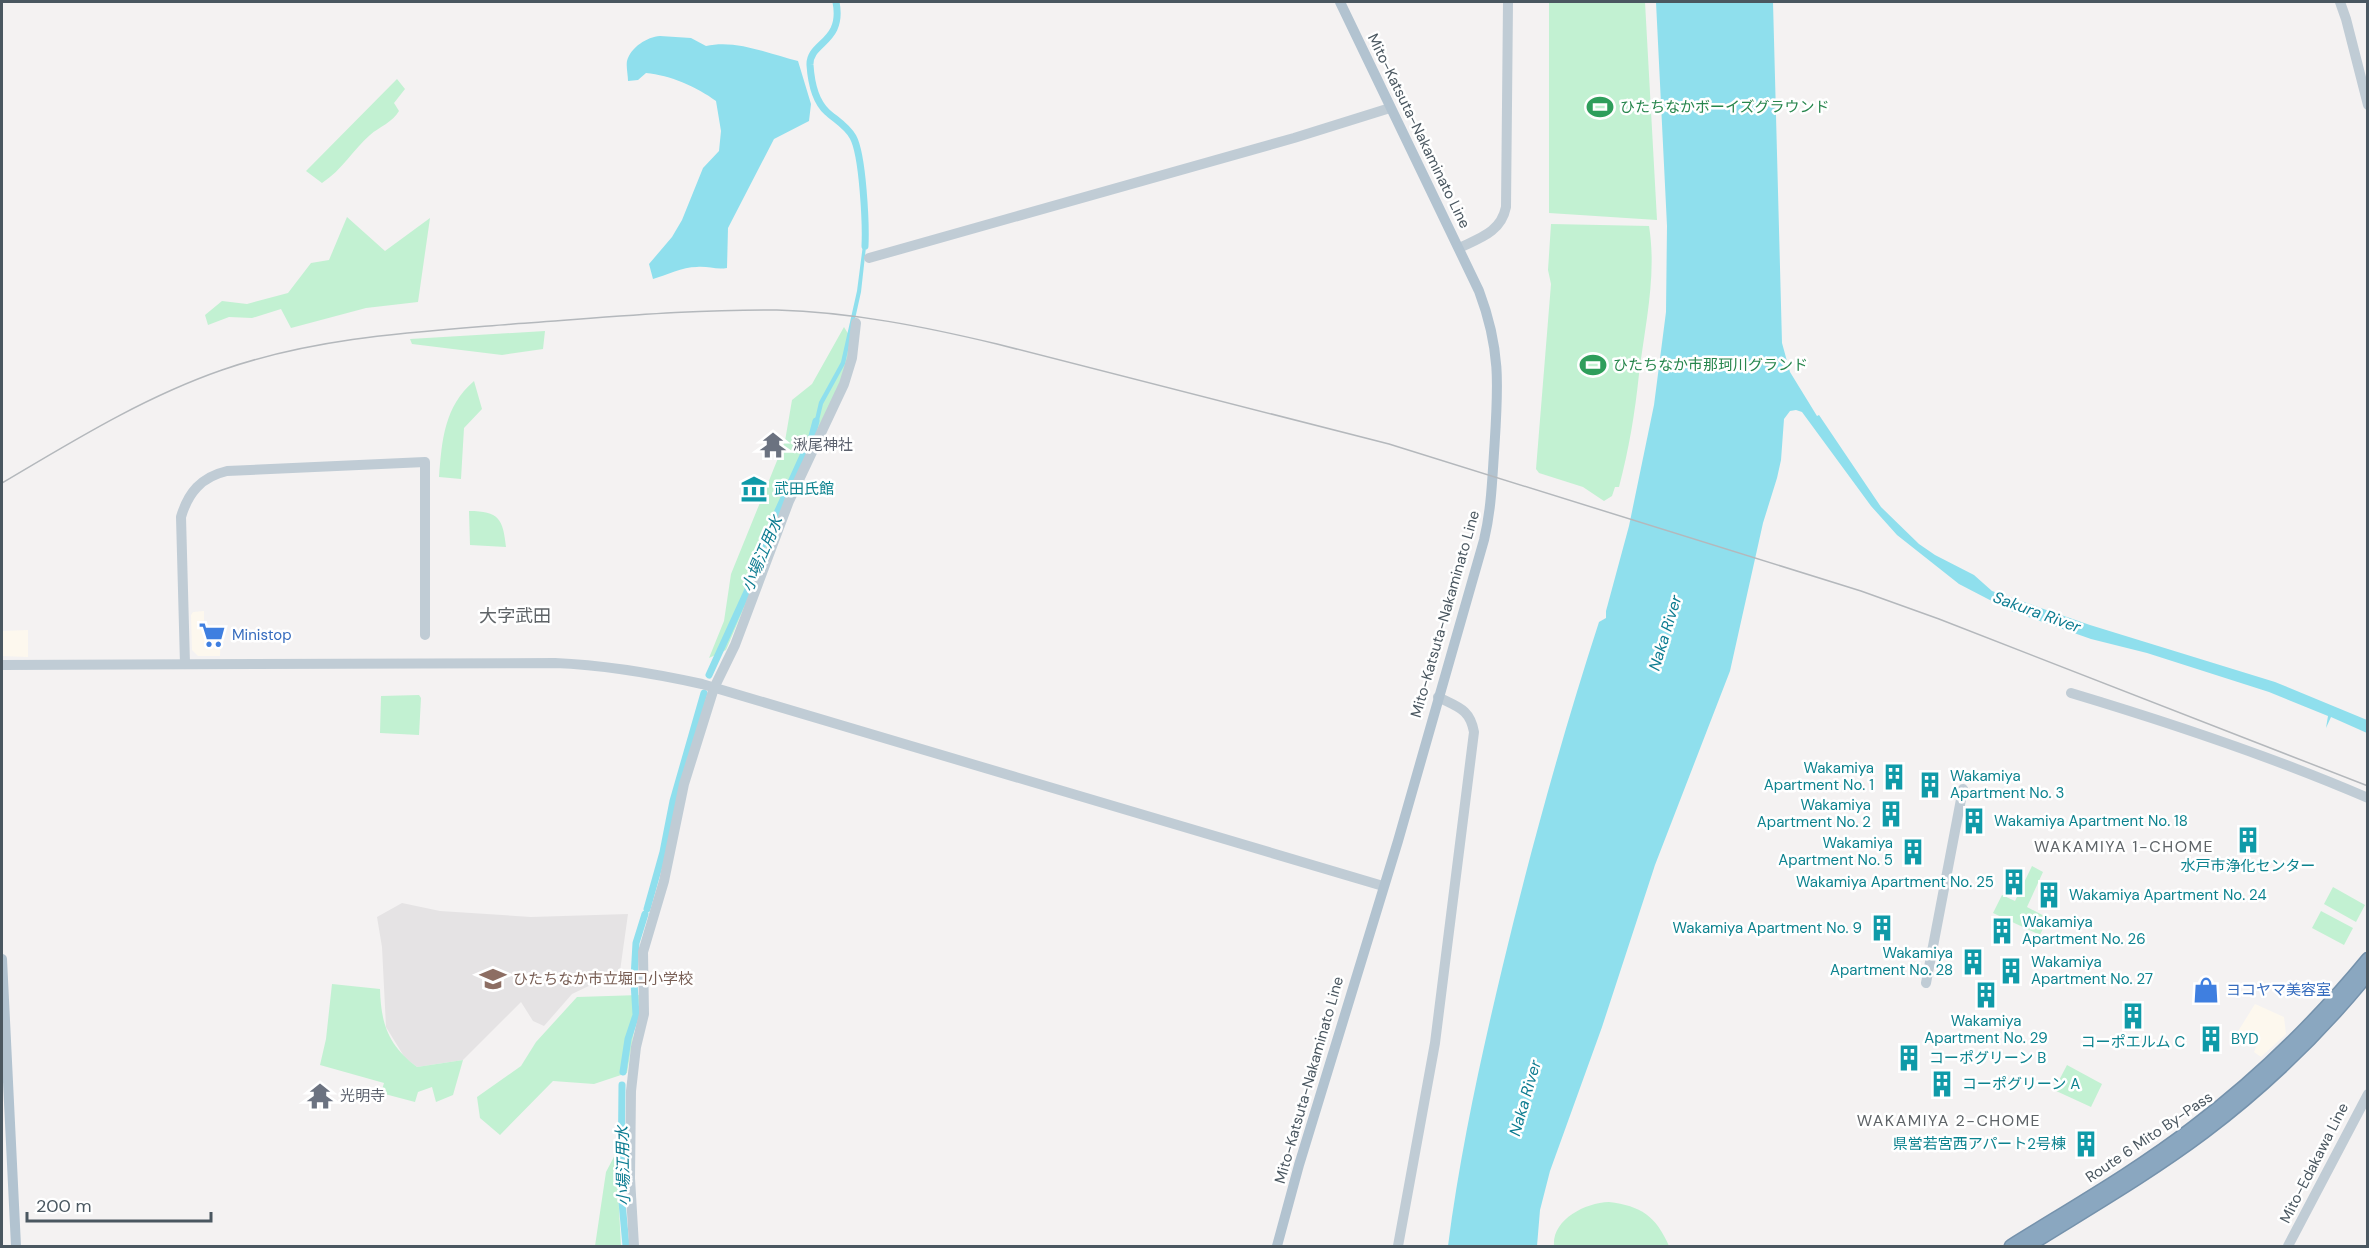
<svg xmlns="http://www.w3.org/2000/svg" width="2369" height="1248" viewBox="0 0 2369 1248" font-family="'DM Sans','Noto Sans JP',sans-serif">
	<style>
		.commercial { fill: #fdf8ee }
		.education { fill: #e5e3e4 }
		.green { fill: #c2f1d2 }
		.water { fill: #8fdfed }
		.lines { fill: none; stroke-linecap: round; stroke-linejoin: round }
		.canal { stroke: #8fdfed; stroke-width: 7 }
		.highway-casing { stroke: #7592ac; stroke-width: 15 }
		.secondary { stroke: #c0ccd5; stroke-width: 10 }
		.primary { stroke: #b2c3d0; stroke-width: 10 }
		.highway { stroke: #8aa7c0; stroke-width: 12 }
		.rail { stroke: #b4b8bc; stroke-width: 1.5 }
		.labels { text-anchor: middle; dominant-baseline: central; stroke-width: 5; stroke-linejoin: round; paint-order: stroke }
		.leisure-label { font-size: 15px; fill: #27864d; stroke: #fff; text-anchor: start }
		.street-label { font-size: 15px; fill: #4a5760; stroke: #fff }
		.worship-label { font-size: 15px; fill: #5b616d; stroke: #fff; text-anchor: start }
		.culture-label { font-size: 15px; fill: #0d838f; stroke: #fff; text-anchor: start }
		.shop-label { font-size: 15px; fill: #366cbe; stroke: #fff; text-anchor: start }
		.education-label { font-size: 15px; fill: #785e54; stroke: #fff; text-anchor: start }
		.water-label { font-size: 16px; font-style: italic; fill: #0d7c91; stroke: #fff }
		.neighbourhood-label { font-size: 16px; letter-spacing: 1.5px; fill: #5e6367; stroke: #fff }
		.quarter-label { font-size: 18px; fill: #5e6367; stroke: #fff }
	</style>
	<rect width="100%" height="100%" fill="#f4f2f2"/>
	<!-- commercial -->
	<path class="commercial" d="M204,611V628H221L220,656H198L192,650L191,615L193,612Z
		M28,630V657L2,656V631Z
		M2255,1004L2284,1017L2286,1034L2261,1057L2254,1052L2256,1047L2237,1033Z"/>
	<!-- education -->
	<path class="education" d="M402,903L440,911L531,917L628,914L620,971L572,994L544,1026L533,1021L521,1002L463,1060L417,1067L405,1058L386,1027L382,947L377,917Z"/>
	<!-- green -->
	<path class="green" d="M1549,2H1645L1657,220L1549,213Z
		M397,79L405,89L394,103L399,111C393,122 379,127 370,135C353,150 342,170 322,183L306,171Z
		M347,217L385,251L430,218L418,302L366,308L291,328L281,309L252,318L229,317L208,325L205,315L222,301L247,304L288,293L311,263L329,260Z
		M1551,224L1649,226C1657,275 1645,325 1639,374C1635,413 1629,449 1619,487H1615L1612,496L1604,501L1583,487L1539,473L1536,469L1551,284L1548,270Z
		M844,327L852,340L846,368L726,650L709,658L724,621L731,574L785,441L792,400L812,384Z
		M545,331L543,349L502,355L412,344L410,339Z
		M474,381L482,409L464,428L461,479L439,477C442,440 444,407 474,381Z
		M469,511C499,511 503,519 506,547L470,545Z
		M419,695L421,698L419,735L380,733L381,696Z
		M2032,866L2043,872L2027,907L2048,918L2040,935L1993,913L2002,895L2015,901Z
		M2333,887L2365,905L2356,922L2324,904Z
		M2321,911L2353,928L2344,945L2312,928Z
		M332,984L380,989C381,1024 388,1045 417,1067L463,1060L453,1095L436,1102L432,1087L418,1092L415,1102L381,1093L384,1083L320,1065L326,1039Z
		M640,995L627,1073L594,1084L553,1081L500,1135L480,1118L477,1097L521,1066L536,1042L577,997Z
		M2067,1065L2102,1084L2091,1107L2054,1090Z
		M616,1153L621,1246H595L606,1172Z
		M1609,1202C1641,1206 1656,1216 1669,1246H1554C1552,1220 1584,1203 1609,1202Z"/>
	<!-- water -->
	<path class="water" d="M1656,2H1773L1782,343L1790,372L1817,416L1819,415L1881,507L1919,544L1935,555L1974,575L1992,591L2090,625L2275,682L2367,720V733L2331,717L2326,728L2328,716L2269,692L2147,653L2091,639L2011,611L1959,584L1897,535L1871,506L1802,412L1796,410L1790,411L1784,419L1781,460L1777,478L1763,523L1730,671L1655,865L1602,1027L1550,1171L1540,1210L1537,1246H1448C1460,1153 1480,1061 1502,969C1530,852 1562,736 1599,622L1606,618V611L1629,526L1654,405L1666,312L1667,226Z
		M660,36L691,38L706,46C736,39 769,54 798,61L811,104L809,121L774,139L728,228L727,268C716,270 708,266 697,267C682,267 667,275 653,279L649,264L672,237L682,220L703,168L719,151L721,131L716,101C697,87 670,75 646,73L638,80L628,81C628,75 626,67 627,61C631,47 647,37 660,36Z
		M864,237L867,238L861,292L845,364L823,404L817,429L813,428L819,402L841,362L857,291Z"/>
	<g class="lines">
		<!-- canal -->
		<path class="canal" d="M836,2C844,43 809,42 810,65C811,80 815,101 827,112C836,120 847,126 853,137C863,155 866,225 865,246
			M709,675L756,572L762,546L812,436L816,421
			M647,909L663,852L673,801L704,693
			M634,978L636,943L645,914
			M623,1072L628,1039L636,1015L634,982
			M622,1085L621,1191L626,1246"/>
		<!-- highway casing -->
		<g class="highway-casing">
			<path id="highway" d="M2011,1246C2072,1208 2137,1171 2194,1127C2259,1078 2316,1022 2368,959
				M2028,1246C2087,1209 2148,1174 2204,1132C2265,1086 2319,1034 2368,974"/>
		</g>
		<!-- secondary -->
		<path class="secondary" d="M2340,2L2346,19L2368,105
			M1459,248C1480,238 1501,232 1506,207L1508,2
			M869,258L1294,138L1390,108
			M185,664L181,517C188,493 201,477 227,471L425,462V635
			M2,665L555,663C605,665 652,673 702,684L1383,886
			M2071,693C2171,723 2271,756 2368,798
			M1926,983L1963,789
			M634,1246L630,1178L631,1091L636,1047L644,1014L643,952L664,881L684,784L714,688L735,645L789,501L844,384L852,358L856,323
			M1398,1246L1435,1043L1474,732C1470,709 1458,707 1438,697
			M2288,1246L2368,1094"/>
		<!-- primary -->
		<path class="primary" d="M2,959L16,1246
			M1277,1246L1299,1165L1398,841L1484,540C1491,511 1492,483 1494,453C1498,390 1502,352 1479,291L1340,2"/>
		<!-- highway -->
		<use href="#highway" class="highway"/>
		<!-- rail -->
		<path class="rail" d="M2,483C73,441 144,397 222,370C317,337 415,332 513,324C601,318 689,309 777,310C851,312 926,327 997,344L1389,444L1861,591L1939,619L2368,786"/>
	</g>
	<!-- icons -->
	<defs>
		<g id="stadium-bare" transform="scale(2.07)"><path d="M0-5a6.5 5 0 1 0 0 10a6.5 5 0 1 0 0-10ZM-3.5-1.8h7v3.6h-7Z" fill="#2e9e5b" stroke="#fff" stroke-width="2.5" paint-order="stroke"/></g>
		<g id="temple-bare" transform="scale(2.07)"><path d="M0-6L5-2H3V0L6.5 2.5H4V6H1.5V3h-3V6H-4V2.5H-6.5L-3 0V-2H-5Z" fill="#6b7280" stroke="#fff" stroke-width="2.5" paint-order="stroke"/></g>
		<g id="museum-bare" transform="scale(2.07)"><path d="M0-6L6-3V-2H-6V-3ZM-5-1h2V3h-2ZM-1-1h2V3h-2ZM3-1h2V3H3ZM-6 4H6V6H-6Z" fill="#0f9aa8" stroke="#fff" stroke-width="2.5" paint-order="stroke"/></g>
		<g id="supermarket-bare" transform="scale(2.07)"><path d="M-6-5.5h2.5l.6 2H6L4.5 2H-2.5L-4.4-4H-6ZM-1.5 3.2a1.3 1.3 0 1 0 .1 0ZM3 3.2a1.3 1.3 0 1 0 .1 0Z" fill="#3f7fe0" stroke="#fff" stroke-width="2.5" paint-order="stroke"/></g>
		<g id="building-bare" transform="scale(2.07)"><path d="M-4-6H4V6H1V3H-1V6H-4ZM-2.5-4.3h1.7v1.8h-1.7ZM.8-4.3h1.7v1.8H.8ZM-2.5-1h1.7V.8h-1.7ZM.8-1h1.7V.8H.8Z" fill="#0f9aa8" stroke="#fff" stroke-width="2.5" paint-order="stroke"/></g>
		<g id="school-bare" transform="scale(2.07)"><path d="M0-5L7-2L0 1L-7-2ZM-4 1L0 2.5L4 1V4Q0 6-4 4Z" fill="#8d6e63" stroke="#fff" stroke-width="2.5" paint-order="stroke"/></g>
		<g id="shop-bare" transform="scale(2.07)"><path d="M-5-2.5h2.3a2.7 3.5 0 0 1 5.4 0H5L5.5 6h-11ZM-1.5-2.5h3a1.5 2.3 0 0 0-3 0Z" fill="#3f7fe0" stroke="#fff" stroke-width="2.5" paint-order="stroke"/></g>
	</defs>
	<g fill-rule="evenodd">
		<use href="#stadium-bare" x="1600" y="107"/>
		<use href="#stadium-bare" x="1593" y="365"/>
		<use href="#temple-bare" x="773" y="445"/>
		<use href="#museum-bare" x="754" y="489"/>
		<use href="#supermarket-bare" x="212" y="635"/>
		<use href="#building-bare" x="1894" y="777"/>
		<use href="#building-bare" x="1930" y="785"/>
		<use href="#building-bare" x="1891" y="814"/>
		<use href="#building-bare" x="1974" y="821"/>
		<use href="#building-bare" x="2248" y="840"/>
		<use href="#building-bare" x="1913" y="852"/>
		<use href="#building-bare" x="2014" y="882"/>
		<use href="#building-bare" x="2049" y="895"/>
		<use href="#building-bare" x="1882" y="928"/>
		<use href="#building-bare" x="2002" y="931"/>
		<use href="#building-bare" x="1973" y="962"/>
		<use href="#building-bare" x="2011" y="971"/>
		<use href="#school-bare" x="493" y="979"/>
		<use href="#shop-bare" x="2206" y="990"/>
		<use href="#building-bare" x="1986" y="995"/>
		<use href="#building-bare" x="2133" y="1016"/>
		<use href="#building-bare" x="2211" y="1039"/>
		<use href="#building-bare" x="1909" y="1058"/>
		<use href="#building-bare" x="1942" y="1084"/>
		<use href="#temple-bare" x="320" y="1096"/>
		<use href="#building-bare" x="2086" y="1144"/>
	</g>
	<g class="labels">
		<!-- leisure labels -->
		<g class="leisure-label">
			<text x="1620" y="107">ひたちなかボーイズグラウンド</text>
			<text x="1613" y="365">ひたちなか市那珂川グランド</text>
		</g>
		<!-- street labels -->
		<g class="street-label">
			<text transform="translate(1419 131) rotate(64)">Mito-Katsuta-Nakaminato Line</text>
			<text transform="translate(1445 614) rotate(-74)">Mito-Katsuta-Nakaminato Line</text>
			<text transform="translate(1309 1080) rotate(-74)">Mito-Katsuta-Nakaminato Line</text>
			<text transform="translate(2149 1137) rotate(-34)">Route 6 Mito By-Pass</text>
			<text transform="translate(2314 1163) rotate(-63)">Mito-Edakawa Line</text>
		</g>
		<!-- worship labels -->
		<g class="worship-label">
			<text x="793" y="445">湫尾神社</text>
			<text x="340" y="1096">光明寺</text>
		</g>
		<!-- culture labels -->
		<g class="culture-label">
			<text x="774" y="489">武田氏館</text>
			<text x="1874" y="768" text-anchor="end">Wakamiya<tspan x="1874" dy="17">Apartment No. 1</tspan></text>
			<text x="1950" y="776">Wakamiya<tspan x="1950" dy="17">Apartment No. 3</tspan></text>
			<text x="1871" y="805" text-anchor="end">Wakamiya<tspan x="1871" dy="17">Apartment No. 2</tspan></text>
			<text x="1994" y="821">Wakamiya Apartment No. 18</text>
			<text x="1893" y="843" text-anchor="end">Wakamiya<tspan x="1893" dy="17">Apartment No. 5</tspan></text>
			<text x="2248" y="866" text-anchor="middle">水戸市浄化センター</text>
			<text x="1994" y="882" text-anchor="end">Wakamiya Apartment No. 25</text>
			<text x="2069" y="895">Wakamiya Apartment No. 24</text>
			<text x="2022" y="922">Wakamiya<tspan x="2022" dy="17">Apartment No. 26</tspan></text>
			<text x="1862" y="928" text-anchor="end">Wakamiya Apartment No. 9</text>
			<text x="1953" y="953" text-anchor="end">Wakamiya<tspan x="1953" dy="17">Apartment No. 28</tspan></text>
			<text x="2031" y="962">Wakamiya<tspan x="2031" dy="17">Apartment No. 27</tspan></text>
			<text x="1986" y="1021" text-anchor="middle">Wakamiya<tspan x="1986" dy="17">Apartment No. 29</tspan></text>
			<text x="2231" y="1039">BYD</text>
			<text x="2133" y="1042" text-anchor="middle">コーポエルム C</text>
			<text x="1929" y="1058">コーポグリーン B</text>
			<text x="1962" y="1084">コーポグリーン A</text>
			<text x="2066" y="1144" text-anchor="end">県営若宮西アパート2号棟</text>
		</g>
		<!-- shop labels -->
		<g class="shop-label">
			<text x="232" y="635">Ministop</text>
			<text x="2226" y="990">ヨコヤマ美容室</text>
		</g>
		<!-- education labels -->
		<g class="education-label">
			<text x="513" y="979">ひたちなか市立堀口小学校</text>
		</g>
		<!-- water labels -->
		<g class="water-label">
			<text transform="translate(762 554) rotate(-67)">小場江用水</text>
			<text transform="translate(2037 612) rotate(20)">Sakura River</text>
			<text transform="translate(1665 633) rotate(-73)">Naka River</text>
			<text transform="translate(1525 1098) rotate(-74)">Naka River</text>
			<text transform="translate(623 1166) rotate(-91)">小場江用水</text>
		</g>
		<!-- neighbourhood labels -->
		<g class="neighbourhood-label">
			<text x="2124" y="846">WAKAMIYA 1-CHOME</text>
			<text x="1949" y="1120">WAKAMIYA 2-CHOME</text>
		</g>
		<!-- quarter labels -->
		<g class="quarter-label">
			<text x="515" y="616">大字武田</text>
		</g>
	</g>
	<!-- border -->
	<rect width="2369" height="1248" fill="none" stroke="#4a5760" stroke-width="6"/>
	<!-- scale -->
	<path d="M27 1212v9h184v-9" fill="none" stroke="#4a5760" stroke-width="3"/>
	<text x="36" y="1212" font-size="18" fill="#4a5760" stroke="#ffffff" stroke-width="4.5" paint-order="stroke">200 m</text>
</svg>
